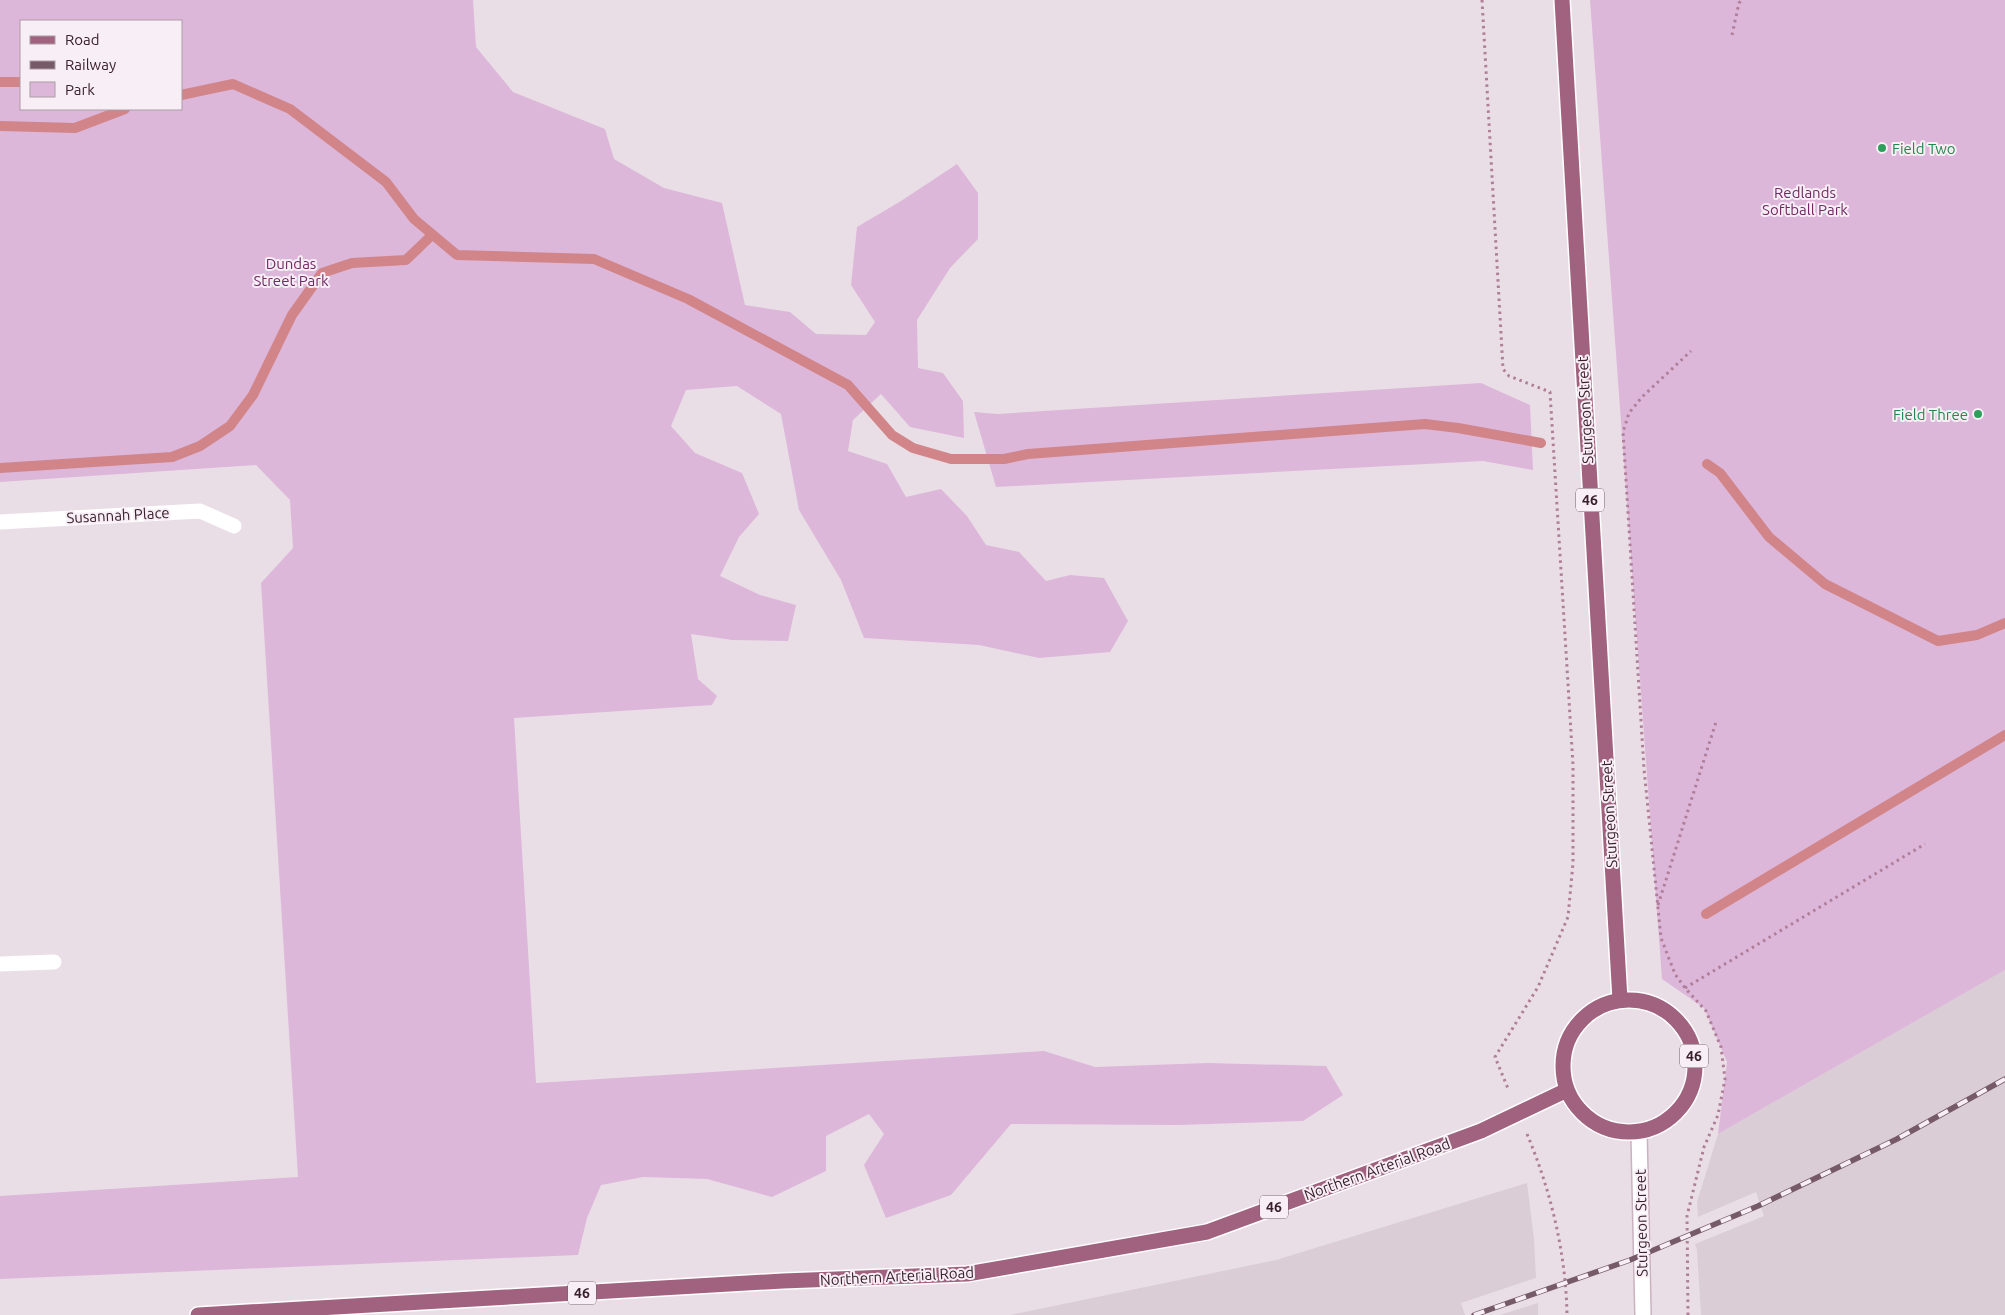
<svg xmlns="http://www.w3.org/2000/svg" width="2005" height="1315" viewBox="0 0 2005 1315" font-family="Ubuntu,sans-serif">
	<style>
		.built { fill: #dacdd6 }
		.green { fill: #dcb7da; fill-rule: evenodd }
		.lines { fill: none; stroke-linecap: round; stroke-linejoin: round }
		.stream { stroke: #d18589; stroke-width: 10 }
		.secondary-casing { stroke: #cab2c0; stroke-width: 18 }
		.primary-casing { stroke: #fff; stroke-width: 18 }
		.path { stroke: #af7e98; stroke-width: 3; stroke-dasharray: 2.5 4; stroke-linecap: butt }
		.street { stroke: #fff; stroke-width: 15 }
		.secondary { stroke: #fff; stroke-width: 15 }
		.primary { stroke: #a1627f; stroke-width: 15 }
		.rail-casing { stroke: #765a67; stroke-width: 5.5 }
		.rail { stroke: #f7eff5; stroke-width: 4; stroke-dasharray: 11; stroke-linecap: butt }
		.leisure-dot { fill: #2e9e5b; stroke: #f7eff5; stroke-width: 2 }
		.labels { text-anchor: middle; dominant-baseline: central; stroke-width: 4; stroke-linejoin: round; paint-order: stroke }
		.shield { fill: #f7eff5; stroke: #735e68; stroke-width: 1 }
		.shield-label { font-size: 14px; font-weight: bold; fill: #3a202c }
		.leisure-label { font-size: 15px; fill: #27864d; stroke: #f7eff5; text-anchor: start }
		.park-label { font-size: 15px; fill: #712965; stroke: #f7eff5 }
		.street-label { font-size: 15px; fill: #3a202c; stroke: #f7eff5 }
	</style>
	<rect width="100%" height="100%" fill="#eadee6"/>
	<!-- built -->
	<path class="built" d="M2005,970V1315H1701L1697,1250L1695,1244L1764,1216L1756,1192L1698,1217L1697,1202L1718,1134Z
		M1527,1183L1534,1239L1536,1278L1461,1303L1465,1315H1010L1276,1260Z
		M1538,1302V1315H1500L1538,1303Z"/>
	<!-- green -->
	<path class="green" d="M0,0H473L476,47L513,92L605,129L614,159L664,188L722,203L745,305L790,312L816,334L866,335L875,322L851,285L857,227L901,201L957,164L978,193V239L950,268L917,320L918,368L943,373L963,401L964,438L910,427L881,394L853,420L848,451L887,464L906,497L941,489L967,516L986,545L1019,552L1046,581L1070,575L1104,578L1128,621L1110,652L1039,658L979,645L864,638L841,580L799,510L781,414L737,386L686,390L671,426L695,453L742,473L759,514L739,537L720,576L760,595L796,605L788,641L732,640L691,634L698,679L717,696L712,705L514,718L536,1083L1044,1051L1095,1067L1208,1063L1326,1066L1343,1095L1303,1121L1178,1125L1011,1124L951,1195L886,1218L864,1165L884,1134L869,1114L826,1136V1171L772,1197L707,1179L643,1177L601,1185L587,1218L578,1255L0,1279V1196L298,1177L261,583L293,548L290,500L256,465L0,482ZM21,21H181V109H21Z
		M1590,0H2005V970L1718,1134L1727,1062L1704,1008L1662,979Z
		M1481,383L1530,405L1533,470L1483,461L996,487L974,412L998,414Z"/>
	<g class="lines">
		<!-- stream -->
		<path class="stream" d="M0,82H21
			M181,95L233,84L290,109L386,182L414,219L457,255L594,259L688,299L848,385L892,435L913,448L951,459H1004L1028,454L1425,424L1458,428L1541,443
			M0,126L75,128L125,109
			M1707,464L1720,473L1769,537L1825,584L1938,641L1977,635L2005,623
			M0,468L172,457L200,446L230,426L253,395L292,315L322,273L352,263L406,260L432,235
			M1706,914L2005,735"/>
		<!-- secondary casing -->
		<g class="secondary-casing">
			<path id="secondary" d="M1639,1132L1643,1315"/>
		</g>
		<!-- primary casing -->
		<g class="primary-casing">
			<path id="primary" d="M1562,0L1620,1000
				M1563 1066a66 66 0 1 1 132 0a66 66 0 1 1-132 0Z
				M198,1315L783,1281L967,1274L1207,1232L1481,1131L1567,1090"/>
		</g>
		<!-- path -->
		<path class="path" d="M1482,0L1503,369L1509,376L1550,392L1573,765V863L1568,917L1538,987L1495,1057L1509,1091
			M1732,35L1739,3L1742,0
			M1658,905L1716,722
			M1685,988L1925,844
			M1527,1134C1551,1191 1566,1254 1567,1315
			M1688,1315L1687,1216L1704,1147L1718,1115L1725,1079L1721,1047L1706,1011L1685,988L1675,974L1661,938L1644,769L1623,432L1629,413L1642,397L1691,351"/>
		<!-- street -->
		<path class="street" d="M0,522L200,511L234,526
			M0,964L54,962"/>
		<!-- secondary -->
		<use href="#secondary" class="secondary"/>
		<!-- primary -->
		<use href="#primary" class="primary"/>
		<!-- rail casing -->
		<g class="rail-casing">
			<path id="rail" d="M1474,1315L1630,1260L1758,1206L1897,1139L2005,1079"/>
		</g>
		<!-- rail -->
		<use href="#rail" class="rail"/>
	</g>
	<!-- markers -->
	<g class="leisure-dot">
		<circle cx="1882" cy="148" r="5"/>
		<circle cx="1978" cy="414" r="5"/>
	</g>
	<g class="labels">
		<!-- shield labels -->
		<g class="shield">
			<rect x="1576" y="488.5" width="28" height="23" rx="4"/>
			<rect x="1680" y="1044.5" width="28" height="23" rx="4"/>
			<rect x="1260" y="1195.5" width="28" height="23" rx="4"/>
			<rect x="568" y="1281.5" width="28" height="23" rx="4"/>
		</g>
		<g class="shield-label">
			<text x="1590" y="500">46</text>
			<text x="1694" y="1056">46</text>
			<text x="1274" y="1207">46</text>
			<text x="582" y="1293">46</text>
		</g>
		<!-- leisure labels -->
		<g class="leisure-label">
			<text x="1892" y="148">Field Two</text>
			<text x="1968" y="414" text-anchor="end">Field Three</text>
		</g>
		<!-- park labels -->
		<g class="park-label">
			<text x="1805" y="192">Redlands<tspan x="1805" dy="17">Softball Park</tspan></text>
			<text x="291" y="263">Dundas<tspan x="291" dy="17">Street Park</tspan></text>
		</g>
		<!-- street labels -->
		<g class="street-label">
			<text transform="translate(1585 410) rotate(-93)">Sturgeon Street</text>
			<text transform="translate(118 515) rotate(-3)">Susannah Place</text>
			<text transform="translate(1609 814) rotate(-93)">Sturgeon Street</text>
			<text transform="translate(1377 1169) rotate(-20)">Northern Arterial Road</text>
			<text transform="translate(1641 1223) rotate(-91)">Sturgeon Street</text>
			<text transform="translate(897 1276) rotate(-3)">Northern Arterial Road</text>
		</g>
	</g>
	<!-- legend -->
	<rect x="20" y="20" width="162" height="90" fill="#f7eff5" stroke="#ab9ca5"/>
	<rect x="30" y="36" width="25" height="8" fill="#a1627f" stroke="#ab9ca5"/>
	<text x="65" y="45" font-size="15" fill="#3a202c">Road</text>
	<rect x="30" y="61" width="25" height="8" fill="#765a67" stroke="#ab9ca5"/>
	<text x="65" y="70" font-size="15" fill="#3a202c">Railway</text>
	<rect x="30" y="82" width="25" height="15" fill="#dcb7da" stroke="#ab9ca5"/>
	<text x="65" y="95" font-size="15" fill="#3a202c">Park</text>
</svg>
